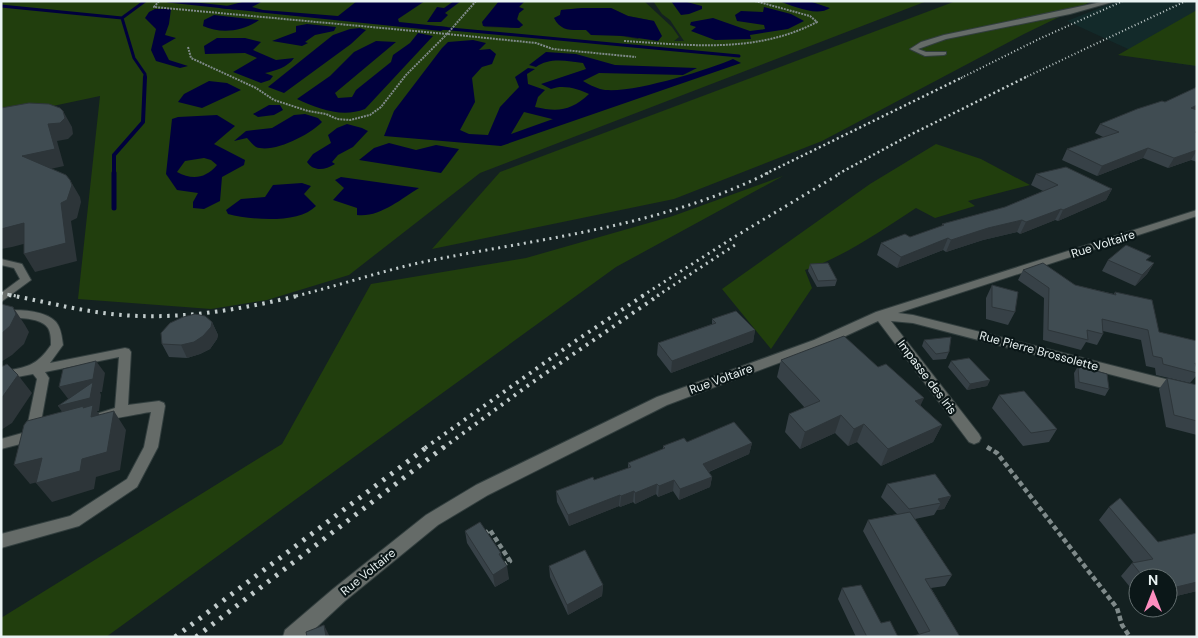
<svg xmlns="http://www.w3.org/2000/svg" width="1198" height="638" viewBox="0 0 1198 638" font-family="'DM Sans',sans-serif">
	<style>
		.built { fill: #132a2a }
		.green { fill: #213e0d; fill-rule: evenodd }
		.water { fill: #00003d; fill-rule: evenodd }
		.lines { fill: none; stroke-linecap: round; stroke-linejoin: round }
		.stream-far2 { stroke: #00003d; stroke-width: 3 }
		.stream-far1 { stroke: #00003d; stroke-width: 4 }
		.stream { stroke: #00003d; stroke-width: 5 }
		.lane-casing { stroke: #323e3e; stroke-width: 2 }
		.street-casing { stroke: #323e3e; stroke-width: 2 }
		.path-far1 { stroke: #7f8a8a; stroke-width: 2; stroke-dasharray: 2 1; stroke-linecap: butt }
		.path { stroke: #7f8a8a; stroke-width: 4.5; stroke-dasharray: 5 3; stroke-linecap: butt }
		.lane { fill: #656b68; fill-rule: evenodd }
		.street { fill: #656b68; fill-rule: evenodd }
		.rail-far4 { stroke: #c2cccc; stroke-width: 2; stroke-dasharray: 1 2.5; stroke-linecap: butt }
		.rail-far3 { stroke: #c2cccc; stroke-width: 2.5; stroke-dasharray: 2 3; stroke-linecap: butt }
		.rail-far2 { stroke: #c2cccc; stroke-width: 3; stroke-dasharray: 2 4.5; stroke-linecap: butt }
		.rail-far1 { stroke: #c2cccc; stroke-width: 4; stroke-dasharray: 2.5 5.5; stroke-linecap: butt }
		.rail { stroke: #c2cccc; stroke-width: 5; stroke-dasharray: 3 7; stroke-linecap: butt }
		.wall { fill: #374147 }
		.shaded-wall { fill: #2d3539 }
		.building { fill: #404c52; stroke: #2d3539 }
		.labels { text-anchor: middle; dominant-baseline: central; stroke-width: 4.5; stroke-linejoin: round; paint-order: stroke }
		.street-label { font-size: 12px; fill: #eaf3f3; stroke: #0b1718 }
	</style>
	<rect width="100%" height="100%" fill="#142121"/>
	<!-- built -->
	<path class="built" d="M1117,1H1197V66L1152,60L1067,21Z"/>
	<!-- green -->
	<path class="green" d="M1,1H499L484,27L519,28L523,25L517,20L519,13L524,9L519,7V5L525,1H644L672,27L679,37L674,41H684L670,20L662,14L653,1H927L480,173L349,275L267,300L211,309L78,299L100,96L1,117ZM582,8H611L628,16L654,21L638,39L586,30L554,18L560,15L561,10Z
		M956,1H1092L1024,34L822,141L674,199L432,249L500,172Z
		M1197,10V66L1118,55Z
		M936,144L981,159L1030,185L968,201L975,206L935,218L916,208C881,231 845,256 805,270L812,288L771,349L722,289L870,184Z
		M783,176L616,267L106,637H1V618L282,444L371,284L526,258L673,216Z"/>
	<!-- water -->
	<path class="water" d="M246,1H263L252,7L263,10L338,16L357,1H425L398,19L399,22L448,27L441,31L219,8Z
		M454,1H461L445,13L448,15L441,22H427L437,7L444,8Z
		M499,1H525L519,7L524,9L519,13L517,19L523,25L519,28L483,26L482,22Z
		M671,1H683L702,6V9L689,14L681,15Z
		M779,1H809L830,8C817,17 793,6 779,1Z
		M764,7L791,14L804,21L788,29L750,35L751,39L715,40L691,31L696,27L690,25L691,22L713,18L750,31L765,29L764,25L737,21L735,15L741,11L763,12Z
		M582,8H611L628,16L654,21L662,36L658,41L624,36L591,35L586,30C572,30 561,32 554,18L560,15L561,10Z
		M155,9H171L169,24L165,35L176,38L162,46L169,60L188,66L180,68L156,61L151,50L156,29L145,18L149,12Z
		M214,15L259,20C243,32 220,34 203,26L204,20Z
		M307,24L336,27L334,31L315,35L305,42L308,43L302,46L272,41L296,32V26Z
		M360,28L366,30L351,44L284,93L268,87L333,35L350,29Z
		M418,33L433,36L365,109C342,118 319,109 297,99L330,76L354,52L376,41L396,42L335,93L338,98L352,97L356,90L391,62L393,55L410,43Z
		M217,38H245L261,42L253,50L276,60L294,58C288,67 275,71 265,73L273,76L270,80L261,83L233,72L257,58L245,53L205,54L204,46Z
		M473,40L486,43L479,50L490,49L496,54L492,64L482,67L472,78L475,102L460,130L469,134L488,135L500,107L519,87L515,77L528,68L535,69L527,74L528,84L545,90L538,97L535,107C558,112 571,111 589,94C579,89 563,84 551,89L541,84L586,69L583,63C568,61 549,57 536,67L529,65L546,52L576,54L615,65L697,68L683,75L599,73L583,81C588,84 594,87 600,89C626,96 707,70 733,59L741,63L501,146L384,136L394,111L442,48L448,42ZM524,112L552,119H553L511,134Z
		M209,81L227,83L241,90L202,108L178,102L184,94Z
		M269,105H280L283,110L274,115L258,117L253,114Z
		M305,114L318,118L322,122C311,134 273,154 256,147C253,145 250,141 247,138L234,141L246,131L272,128L294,115Z
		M217,115L235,126L214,144L245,160L244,165L222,177L220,201L204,209L193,208V202L198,193L177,190L166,174L172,119L178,117ZM204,158L211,160L217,165C205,179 192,180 177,172L185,161Z
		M347,124L362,128L368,131L353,147L338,155L332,162L335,164C325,170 314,172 307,162L313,154L331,143L328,135L337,128Z
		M389,143L416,150L436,145L459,149L441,173L359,160L374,148Z
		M341,177L419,188C401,199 379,218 357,215V208L333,200L344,188L335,180Z
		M302,183L311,186L304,194L316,206C299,224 251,220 228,214L226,210L241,199L265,197L273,185Z"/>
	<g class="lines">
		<!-- stream-far2 -->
		<path class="stream-far2" d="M168,1L234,8
			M1,6L122,18
			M440,28L739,56
			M145,78V74L134,58L122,18L145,1"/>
		<!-- stream-far1 -->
		<path class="stream-far1" d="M114,174V155L143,122L145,77"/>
		<!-- stream -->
		<path class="stream" d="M114,173V208"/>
		<!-- lane casing -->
		<g class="lane-casing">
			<path id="lane" d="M1106,1H1116L1070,14L946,39L918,49L926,52H946V54L944,55L925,56L910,49L921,42L944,35Z
				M1,259L22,264L31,280L1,302V293L20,279L14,268L1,265Z
				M1,310C17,310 44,309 56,322C61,328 62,337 63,345L50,363L125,348L129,349L131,352L128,405L159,401L164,403L165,406L158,447L137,487L79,526L1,548V534L70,516L127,479L144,447L151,412C142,413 101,422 96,420L94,417L96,414L115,408L119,357L45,372L49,378L39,433L36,440L1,449V439L26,432L37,379L33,374L1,380V372C26,367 36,367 51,345C51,340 51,333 48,328C40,316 14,318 1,318Z"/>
		</g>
		<!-- street casing -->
		<g class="street-casing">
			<path id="street" d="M1197,210V216L898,313L913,315L1197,387V397L913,323L891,321L979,434L981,438L979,442L974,444L969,442L878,321L824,346L667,405L488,495L438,525L345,601L306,637H283L285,630L333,589L426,515L476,485L657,397L814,340L876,312Z"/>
		</g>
		<!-- path-far1 -->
		<path class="path-far1" d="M159,1L154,7L447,34
			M476,1L447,34L536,43L553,49L636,57
			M624,41C691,45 755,54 817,22L810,16L755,1
			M188,47L191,58L256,88L274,100L308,111L326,114L337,119L350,120L370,115L381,107L406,75L447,34"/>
		<!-- path -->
		<path class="path" d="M987,447L997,453L1117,608L1122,625L1130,637
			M484,534L490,530L510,561L503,565"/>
		<!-- lane -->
		<use href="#lane" class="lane"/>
		<!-- street -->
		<use href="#street" class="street"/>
		<!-- rail-far4 -->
		<path class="rail-far4" d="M961,78L1039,39L1123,1
			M1024,78L1186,1"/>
		<!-- rail-far3 -->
		<path class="rail-far3" d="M765,174L963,77
			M838,174L910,135L1026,77"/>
		<!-- rail-far2 -->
		<path class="rail-far2" d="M1,293L16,296
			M296,296C345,284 393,267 443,258C553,237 666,224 768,173
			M642,296L736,236L841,173
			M657,296L738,243"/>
		<!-- rail-far1 -->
		<path class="rail-far1" d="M9,295C47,302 84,312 122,315C182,320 243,309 301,295
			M425,448L571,344L644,295
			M443,448L530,384L659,295"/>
		<!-- rail -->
		<path class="rail" d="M175,637L427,447
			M196,637L444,447"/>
	</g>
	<!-- wall -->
	<path class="wall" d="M1197,87V162L1191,160L1168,168L1143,158L1097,176L1062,160L1067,149L1103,137L1095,133L1100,124L1165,102Z
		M1036,174L1112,189L1106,200L1058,221L1055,220L1020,234L1017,232L983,240L946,252L943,250L897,268L877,255L881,243L910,237L942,226V224L1005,207L1043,191L1031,185Z
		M1108,260L1148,261L1154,263L1147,274L1135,286L1102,271Z
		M810,264L837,280L835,286L817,287L808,271Z
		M1023,270L1075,285L1114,294L1115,292L1159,332L1197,341V376H1196L1190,383L1156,375L1155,368L1146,366L1141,340L1103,331V334L1097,345L1086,342L1081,350L1043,340L1044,298L1018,280Z
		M992,285L1015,312L1008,325L986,319V298Z
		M712,319L755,330L753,342L671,373L657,355L658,343L712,324Z
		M212,322L218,335L217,339L210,349L200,354L187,358L169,357L162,344Z
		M924,340L949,352L946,359L933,360L922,346Z
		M781,360L920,405L942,425L933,442L881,466L857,442L848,446L835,433L800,449L785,432L789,414L805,408L777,377Z
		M951,361L990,380L987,386L967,390L948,367Z
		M1078,366L1109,389L1105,396L1075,388L1074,373Z
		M1167,378L1197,385V435L1166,427L1159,389Z
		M999,395L1057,429L1049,442L1023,446L992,408Z
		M687,442L752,443L749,454L709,472L712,477L710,487L679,500L673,491L658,497L656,494L635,504L633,502L620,507L619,506L569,526L557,502L556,491L594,480L628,468V463L663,449V446Z
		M887,484L951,496L944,509L937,510L934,515L915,519L952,575L945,586L931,588L960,637L919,634L863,531L868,520L897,514L881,497Z
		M1109,507L1158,542L1197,591L1168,598V578H1138V597L1121,576L1132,563H1134L1099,520Z
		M465,531L501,553L502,560L509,579L495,587L467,543Z
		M549,566L603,585L602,596L568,615L550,577Z
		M842,588L881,623L898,637H856L838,599Z"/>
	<!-- shaded-wall -->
	<path class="shaded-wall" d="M1197,105V112L1191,108Z
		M63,111L72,127L73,134L68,139L57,141L64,166L32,173L22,156L48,124Z
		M1148,148L1143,158L1097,176L1102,166Z
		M1197,150L1191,160L1168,168L1174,158Z
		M70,180L80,197L81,202L77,218L71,221L77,261L35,272L24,254L61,203Z
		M1112,189L1106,200L1058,221L1063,210Z
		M1061,209L1055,220L1020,234L1026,222Z
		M1022,220L1017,232L983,240L946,252L951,240L988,228Z
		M24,223L35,241L12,247L1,249V229Z
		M948,238L943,250L897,268L901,257Z
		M1154,263L1147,274L1135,286L1142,275Z
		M13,307L25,325L29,332L24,344L12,355L1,362V334Z
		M212,322L218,335L217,339L210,349L200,354L187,358L181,345Z
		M755,330L753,342L671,373L672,361Z
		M96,361L105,373L102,392H100L101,395L99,411H97L106,424L104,435L67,419L58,406L69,400L59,387Z
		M18,375L32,393L12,423L1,430V399Z
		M990,380L987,386L967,390L970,384Z
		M924,398L916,415L915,401Z
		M114,411L126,430L120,470L96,477L94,489L52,502L36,483L82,459Z
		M841,415L835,433L800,449L805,432Z
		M864,424L857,442L848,446L854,429Z
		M942,425L933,442L881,466L888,449Z
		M752,443L749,454L701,475L703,464Z
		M42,458L57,477L30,484L14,465Z
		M712,477L710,487L679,500L680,489Z
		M674,480L673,491L658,497L659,486Z
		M657,484L656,494L635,504V493Z
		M634,491L633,502L620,507L621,496Z
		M620,495L619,506L569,526L568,515Z
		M951,496L944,509L937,510L941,503L938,499Z
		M507,566L509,579L495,587L493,575Z
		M1197,582V591L1168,598V589Z
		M603,585L602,596L568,615L567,605Z
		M324,625L330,637H326Z"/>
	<!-- building -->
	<path class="building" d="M1197,87V105L1191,108L1197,110V132H1195L1197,133V150L1174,158L1148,148L1102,166L1067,149L1119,132L1100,124L1137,109L1162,101L1165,102Z
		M29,103L49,104L60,108L63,111L65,118L60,123L48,124L55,149L22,156L66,175L70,180L72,185L67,200L61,203L66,243L24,254V223L1,229V108Z
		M1066,167L1112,189L1063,210L1061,209L1026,222L1022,220L988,228L951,240L948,238L901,257L881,243L905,234L910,237L944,225L942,224L1005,207L1058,185L1036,174Z
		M1126,245L1151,256L1146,260L1154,263L1142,275L1108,260Z
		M828,263L837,280L818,281L810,264Z
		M1043,263L1075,285L1116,295L1115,292L1152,300L1159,332L1197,341V364L1195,363L1197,369V373L1163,364L1162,358L1153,356L1148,330L1102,319L1103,334L1087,330L1088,340L1048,330L1049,288L1023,270Z
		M992,285L1018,292L1015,312L992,307Z
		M1,304L13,307L16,314L10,326L1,334Z
		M736,311L755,330L672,361L658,343L716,323L712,319Z
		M195,314L205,316L212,322L211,327L203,336L194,342L181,345L162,344L161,333L170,323L183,317Z
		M844,336L878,367L886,364L924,398L915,401L942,425L888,449L864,424L854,429L841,415L805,432L789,414L820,401L781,360Z
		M951,337L949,352L936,354L924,340Z
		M969,358L990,380L970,384L951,361Z
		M96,361L93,379L59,387L63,369Z
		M7,364L18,375L1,399V367Z
		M1078,366L1107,374L1109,389L1079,382Z
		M1167,378L1197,385V421L1174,415Z
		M93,382L90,398L58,406Z
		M1024,391L1057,429L1031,433L999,395Z
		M93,405L91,417L114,411L107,452L82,459L80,471L36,483L42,458L14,465L24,425L27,421L84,406L83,408Z
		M734,422L752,443L703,464L712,477L680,489L674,480L659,486L657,484L635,493L634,491L621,496L620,495L568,515L556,491L593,477L594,480L631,467L628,463L665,448L663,446L684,438L687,442Z
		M935,474L951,496L938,499L941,503L909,509L887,484Z
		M1120,498L1158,542L1197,533V582L1168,589V578H1144L1132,563L1153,559L1109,507Z
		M910,512L952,575L925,579L960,637H910L930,631L868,520Z
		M480,522L501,553L499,554L507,566L493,575L465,531Z
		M585,550L603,585L567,605L549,566Z
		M861,585L881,623L890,621L898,637H867L842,588Z
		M324,625L326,637H307L306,632Z"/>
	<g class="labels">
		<!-- street labels -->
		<g class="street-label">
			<text transform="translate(1103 244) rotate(-18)">Rue Voltaire</text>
			<text transform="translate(1039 351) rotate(15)">Rue Pierre Brossolette</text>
			<text transform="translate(927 377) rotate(53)">Impasse des Iris</text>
			<text transform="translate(721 379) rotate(-20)">Rue Voltaire</text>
			<text transform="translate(368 572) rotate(-39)">Rue Voltaire</text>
		</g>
	</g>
	<!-- border -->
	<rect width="1198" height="638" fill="none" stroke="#eaf3f3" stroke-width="5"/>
	<!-- north arrow -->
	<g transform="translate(1153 593)"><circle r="24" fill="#0b1718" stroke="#646f70"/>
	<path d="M0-4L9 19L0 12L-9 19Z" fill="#fd8ebf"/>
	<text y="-8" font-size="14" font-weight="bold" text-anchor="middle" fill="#eaf3f3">N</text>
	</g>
</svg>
